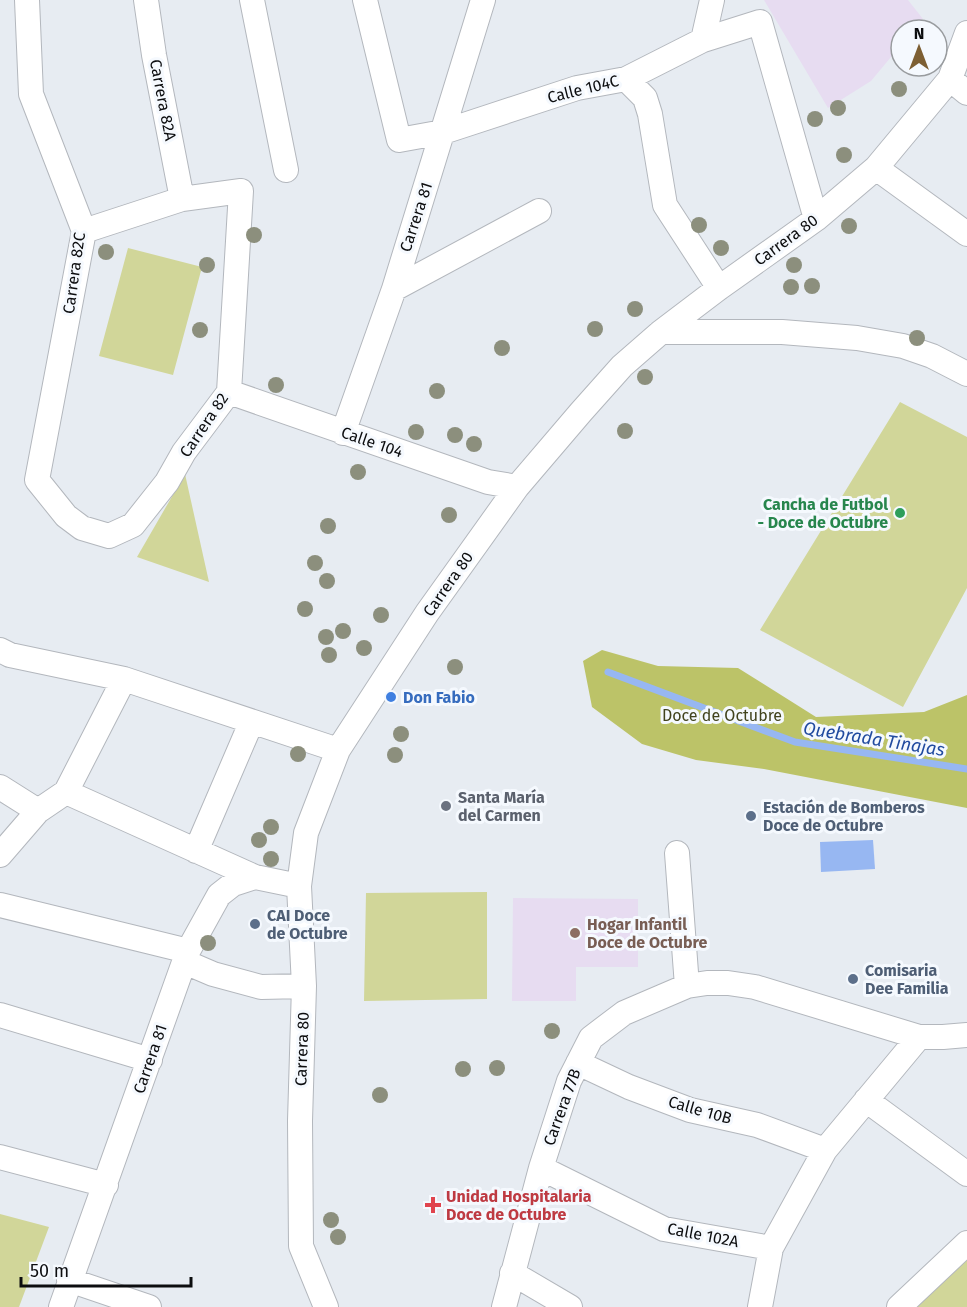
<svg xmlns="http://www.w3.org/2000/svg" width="967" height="1307" viewBox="0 0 967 1307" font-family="'Fira Sans',sans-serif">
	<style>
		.education { fill: #e7dcf1 }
		.green { fill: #d1d699 }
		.forest { fill: #bcc368 }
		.water { fill: #97b7f2 }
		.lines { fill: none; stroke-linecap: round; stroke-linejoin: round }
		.stream { stroke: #97b7f2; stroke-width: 7 }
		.minor-casing { stroke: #b3b7bd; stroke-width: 26 }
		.minor { stroke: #fff; stroke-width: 24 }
		.tree { fill: #8c8f7d }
		.leisure-dot { fill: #2e9e5b; stroke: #f5f9fe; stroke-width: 2 }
		.shop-dot { fill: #3f7fe0; stroke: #f5f9fe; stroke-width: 2 }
		.worship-dot { fill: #6b7280; stroke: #f5f9fe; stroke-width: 2 }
		.service-dot { fill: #5c6f8a; stroke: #f5f9fe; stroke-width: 2 }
		.education-dot { fill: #8d6e63; stroke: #f5f9fe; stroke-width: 2 }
		.health-dot { fill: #e0444e; stroke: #f5f9fe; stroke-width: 2 }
		.labels { text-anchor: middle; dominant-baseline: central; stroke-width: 6; stroke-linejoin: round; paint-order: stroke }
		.street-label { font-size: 16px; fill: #0c0d0f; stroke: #f5f9fe }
		.leisure-label { font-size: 16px; font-weight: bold; fill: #27864d; stroke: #f5f9fe; text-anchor: end }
		.shop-label { font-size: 16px; font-weight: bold; fill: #366cbe; stroke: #f5f9fe; text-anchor: start }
		.park-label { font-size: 16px; fill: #41431d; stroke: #f5f9fe }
		.worship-label { font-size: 16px; font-weight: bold; fill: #5b616d; stroke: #f5f9fe; text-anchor: start }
		.service-label { font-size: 16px; font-weight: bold; fill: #4e5e75; stroke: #f5f9fe; text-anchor: start }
		.education-label { font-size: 16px; font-weight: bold; fill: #785e54; stroke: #f5f9fe; text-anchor: start }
		.health-label { font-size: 16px; font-weight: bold; fill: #be3a42; stroke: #f5f9fe; text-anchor: start }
		.water-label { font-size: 18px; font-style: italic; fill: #214b9f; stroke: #f5f9fe }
	</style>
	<rect width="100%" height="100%" fill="#e7ecf2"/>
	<!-- education -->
	<path class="education" d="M764,0H908L923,19L913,30H901V45L871,81L828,108Z
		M513,898L638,899V967H576V1001H512Z"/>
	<!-- green -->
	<path class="green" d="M128,248L202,267L173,375L99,356Z
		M900,402L967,437V588L903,707L760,630Z
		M185,474L209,582L137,557Z
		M487,892V999L364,1001L366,893Z
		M0,1214L49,1227L19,1307H0Z
		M967,1258V1307H914Z"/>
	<!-- forest -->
	<path class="forest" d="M602,650L658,666L738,668L816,717L924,712L967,695V808L764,769L696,760L642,744L592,707L583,661Z"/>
	<!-- water -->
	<path class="water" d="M873,840L875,869L821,872L820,842Z"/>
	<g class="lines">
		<!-- stream -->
		<path class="stream" d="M608,672L795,742L967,769"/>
		<!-- minor casing -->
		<g class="minor-casing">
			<path id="minor" d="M27,0L31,94L84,231L37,480L66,516L82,528L109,536L133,525L167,482L184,452L229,392L241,191L182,199L84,231
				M146,0L154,55L182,199
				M252,0L286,170
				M365,0L399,140L443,132L577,88L626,79L703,40L760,22L816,219
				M703,40L712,0
				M626,79L645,98L650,114L665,205L719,288
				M950,79L967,93
				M876,168L967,234
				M394,289L539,211
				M661,332H782L857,338L903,346L932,356L967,374
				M229,392L488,482L517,487
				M343,433L394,289L483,0
				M0,650L10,655L124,679L338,750
				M0,787L38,811
				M66,792L255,877
				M196,851L251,723
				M677,853L687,986
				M0,855L38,811L66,792L124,679
				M0,905L188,951
				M185,962L213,974L261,987L304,986
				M0,1015L150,1060
				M578,1063L629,1087L690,1110L757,1125L825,1150
				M866,1100L967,1174
				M0,1157L106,1185
				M541,1168L664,1229L771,1248
				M512,1273L570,1307
				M69,1280L149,1307
				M61,1307L188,951L219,895L233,884L255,877L299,886
				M326,1307L301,1246L300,1121L304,986L299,886L306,833L338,750L427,613L517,487L581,412L622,366L661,332L719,288L816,219L876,168L950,79L967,33
				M504,1307L541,1168L569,1081L591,1038L624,1013L687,986L707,983H728L755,987L919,1037H943L967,1035
				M760,1307L771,1248L825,1150L919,1037
				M899,1307L967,1243"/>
		</g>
		<!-- minor -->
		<use href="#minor" class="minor"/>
	</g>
	<!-- trees -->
	<g class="tree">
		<circle cx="899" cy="89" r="8"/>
		<circle cx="838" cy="108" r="8"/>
		<circle cx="815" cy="119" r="8"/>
		<circle cx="844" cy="155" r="8"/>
		<circle cx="699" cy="225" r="8"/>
		<circle cx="849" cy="226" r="8"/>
		<circle cx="254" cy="235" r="8"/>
		<circle cx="721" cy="248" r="8"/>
		<circle cx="106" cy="252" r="8"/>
		<circle cx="207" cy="265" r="8"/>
		<circle cx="794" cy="265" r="8"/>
		<circle cx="812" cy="286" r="8"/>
		<circle cx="791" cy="287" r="8"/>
		<circle cx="635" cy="309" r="8"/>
		<circle cx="595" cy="329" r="8"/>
		<circle cx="200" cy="330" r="8"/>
		<circle cx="917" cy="338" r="8"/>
		<circle cx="502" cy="348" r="8"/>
		<circle cx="645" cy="377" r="8"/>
		<circle cx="276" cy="385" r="8"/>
		<circle cx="437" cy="391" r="8"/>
		<circle cx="625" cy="431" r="8"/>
		<circle cx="416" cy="432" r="8"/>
		<circle cx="455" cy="435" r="8"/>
		<circle cx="474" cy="444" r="8"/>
		<circle cx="358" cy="472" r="8"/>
		<circle cx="449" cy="515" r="8"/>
		<circle cx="328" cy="526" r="8"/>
		<circle cx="315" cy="563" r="8"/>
		<circle cx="327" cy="581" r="8"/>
		<circle cx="305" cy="609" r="8"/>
		<circle cx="381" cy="615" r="8"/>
		<circle cx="343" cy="631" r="8"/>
		<circle cx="326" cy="637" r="8"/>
		<circle cx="364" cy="648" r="8"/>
		<circle cx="329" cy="655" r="8"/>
		<circle cx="455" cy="667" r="8"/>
		<circle cx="401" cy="734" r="8"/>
		<circle cx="298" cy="754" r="8"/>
		<circle cx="395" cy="755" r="8"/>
		<circle cx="271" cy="827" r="8"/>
		<circle cx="259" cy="840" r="8"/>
		<circle cx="271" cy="859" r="8"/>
		<circle cx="208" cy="943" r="8"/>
		<circle cx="552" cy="1031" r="8"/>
		<circle cx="497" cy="1068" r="8"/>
		<circle cx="463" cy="1069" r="8"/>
		<circle cx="380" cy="1095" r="8"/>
		<circle cx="331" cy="1220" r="8"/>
		<circle cx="338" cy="1237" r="8"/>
	</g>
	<!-- markers -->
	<circle class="leisure-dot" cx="900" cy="513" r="6"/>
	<circle class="shop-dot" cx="391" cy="697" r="6"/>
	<circle class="worship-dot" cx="446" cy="806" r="6"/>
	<g class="service-dot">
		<circle cx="751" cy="816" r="6"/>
		<circle cx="255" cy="924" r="6"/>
		<circle cx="853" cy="979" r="6"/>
	</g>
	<circle class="education-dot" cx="575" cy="933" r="6"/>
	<path class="health-dot" d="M430 1196h6v6h6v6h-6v6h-6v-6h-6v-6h6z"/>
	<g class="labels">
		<!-- street labels -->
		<g class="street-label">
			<text transform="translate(583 89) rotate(-14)">Calle 104C</text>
			<text transform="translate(163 100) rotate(79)">Carrera 82A</text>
			<text transform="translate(416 217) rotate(-72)">Carrera 81</text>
			<text transform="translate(786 240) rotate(-36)">Carrera 80</text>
			<text transform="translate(74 273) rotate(-82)">Carrera 82C</text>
			<text transform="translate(204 425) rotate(-56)">Carrera 82</text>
			<text transform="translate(372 442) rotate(19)">Calle 104</text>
			<text transform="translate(448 584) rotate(-55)">Carrera 80</text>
			<text transform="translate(302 1049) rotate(-88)">Carrera 80</text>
			<text transform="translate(150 1059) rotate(-71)">Carrera 81</text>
			<text transform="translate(562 1107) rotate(-70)">Carrera 77B</text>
			<text transform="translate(700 1110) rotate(16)">Calle 10B</text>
			<text transform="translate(703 1235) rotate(11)">Calle 102A</text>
		</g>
		<!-- leisure labels -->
		<g class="leisure-label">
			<text x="888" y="504">Cancha de Futbol<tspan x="888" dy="18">- Doce de Octubre</tspan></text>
		</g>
		<!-- shop labels -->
		<g class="shop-label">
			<text x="403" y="697">Don Fabio</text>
		</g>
		<!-- park labels -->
		<g class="park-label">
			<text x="722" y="715">Doce de Octubre</text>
		</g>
		<!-- worship labels -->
		<g class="worship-label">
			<text x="458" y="797">Santa María<tspan x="458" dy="18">del Carmen</tspan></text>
		</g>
		<!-- service labels -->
		<g class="service-label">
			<text x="763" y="807">Estación de Bomberos<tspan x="763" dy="18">Doce de Octubre</tspan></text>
			<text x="267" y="915">CAI Doce<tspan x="267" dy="18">de Octubre</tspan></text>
			<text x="865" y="970">Comisaria<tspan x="865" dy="18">Dee Familia</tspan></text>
		</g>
		<!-- education labels -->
		<g class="education-label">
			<text x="587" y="924">Hogar Infantil<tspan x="587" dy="18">Doce de Octubre</tspan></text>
		</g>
		<!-- health labels -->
		<g class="health-label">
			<text x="446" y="1196">Unidad Hospitalaria<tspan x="446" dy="18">Doce de Octubre</tspan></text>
		</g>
		<!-- water labels -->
		<g class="water-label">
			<text transform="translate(874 739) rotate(9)">Quebrada Tinajas</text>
		</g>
	</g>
	<!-- north arrow -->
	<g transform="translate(919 48)"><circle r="28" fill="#f5f9fe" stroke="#989b9e" stroke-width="1.5"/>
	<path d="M0-4.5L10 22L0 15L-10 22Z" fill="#7d5f33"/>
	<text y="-9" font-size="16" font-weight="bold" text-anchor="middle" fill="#0c0d0f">N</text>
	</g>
	<!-- scale -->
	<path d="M21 1277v9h170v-9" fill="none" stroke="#0c0d0f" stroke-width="3"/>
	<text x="30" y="1277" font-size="18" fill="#0c0d0f" stroke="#f5f9fe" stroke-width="4.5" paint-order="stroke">50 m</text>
</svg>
